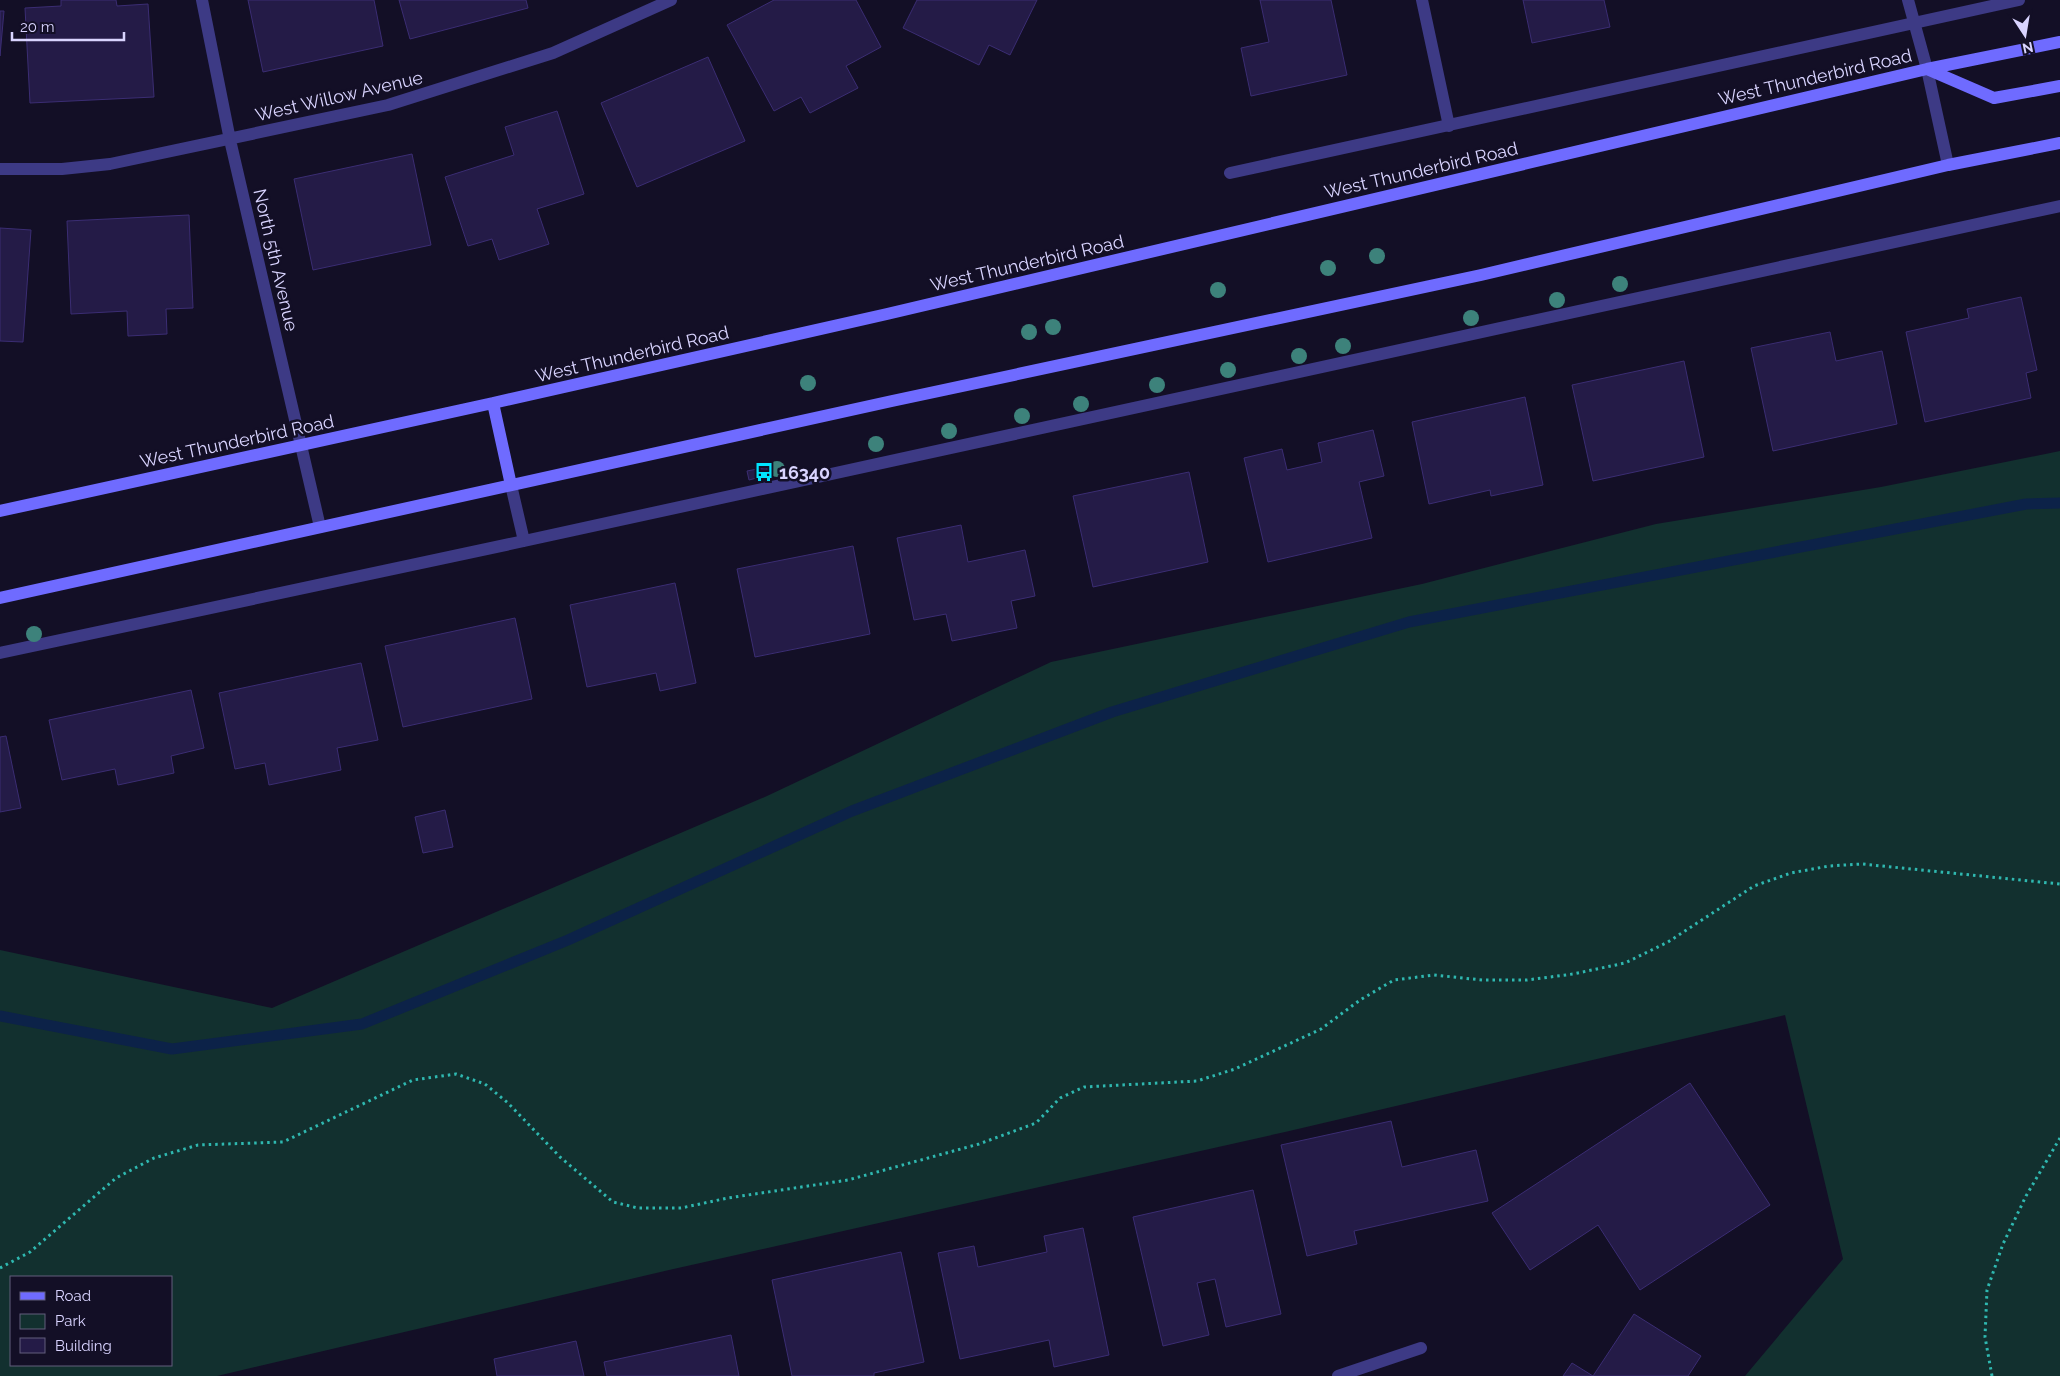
<svg xmlns="http://www.w3.org/2000/svg" width="2060" height="1376" viewBox="0 0 2060 1376" font-family="Raleway,sans-serif">
	<style>
		.green { fill: #12302f; fill-rule: evenodd }
		.lines { fill: none; stroke-linecap: round; stroke-linejoin: round }
		.stream { stroke: #0c2248; stroke-width: 11 }
		.building { fill: #241b47; stroke: #3b2d73 }
		.path { stroke: #2fb8b0; stroke-width: 3; stroke-dasharray: 2.5 4; stroke-linecap: butt }
		.street { stroke: #3d3a85; stroke-width: 12 }
		.secondary { stroke: #6f6bff; stroke-width: 12 }
		.tree { fill: #3d827b }
		.labels { text-anchor: middle; dominant-baseline: central; stroke-width: 5; stroke-linejoin: round; paint-order: stroke }
		.street-label { font-size: 18px; fill: #d9d4ff; stroke: #130f26 }
		.poi-label { font-size: 18px; font-weight: bold; fill: #d9d4ff; stroke: #130f26; text-anchor: start }
	</style>
	<rect width="100%" height="100%" fill="#130f26"/>
	<!-- green -->
	<path class="green" d="M2060,451V1376H1745L1843,1259L1785,1015L1285,1132L669,1270L217,1376H0V950L272,1008L767,796L1051,662L1422,584L1656,524L1881,487ZM11,1277H171V1365H11Z"/>
	<g class="lines">
		<!-- stream -->
		<path class="stream" d="M0,1016L172,1049L362,1024L568,940L852,811L1112,712L1409,622L2026,504L2060,503"/>
	</g>
	<!-- building -->
	<path class="building" d="M61,0H116L117,6L148,4L154,97L30,103L25,8L61,6Z
		M248,0H374L383,46L263,72Z
		M399,0H526L528,8L410,39Z
		M774,0H856L881,47L846,66L858,88L810,113L801,97L774,111L727,25Z
		M917,0H1037L1010,55L989,45L979,65L903,28Z
		M1260,0H1331L1347,75L1251,96L1241,48L1269,42Z
		M1523,0H1604L1610,27L1532,43Z
		M0,11H4L0,56Z
		M708,57L745,141L637,187L601,103Z
		M557,111L584,194L537,209L549,244L499,260L492,239L468,246L445,177L514,155L505,127Z
		M412,154L431,245L313,270L294,179Z
		M189,215L193,308L166,309L167,334L128,336L127,311L71,314L67,221Z
		M0,228L31,230L23,342L0,341Z
		M2021,297L2037,370L2026,373L2031,398L1925,422L1906,332L1969,318L1967,309Z
		M1830,332L1836,361L1882,351L1897,424L1773,451L1751,348Z
		M1684,361L1704,457L1593,481L1572,385Z
		M1525,397L1543,485L1491,496L1490,490L1429,504L1412,422Z
		M1373,430L1384,476L1359,482L1372,538L1268,562L1244,458L1282,449L1287,470L1322,462L1318,443Z
		M767,467L768,475L749,480L747,471Z
		M1189,472L1208,562L1093,587L1073,496Z
		M961,525L968,562L1025,550L1035,596L1011,601L1017,628L952,641L946,614L914,620L897,538Z
		M853,546L870,634L755,657L737,569Z
		M675,583L696,683L660,691L656,673L587,687L570,605Z
		M515,618L532,699L403,727L385,646Z
		M361,663L378,740L337,748L341,770L269,785L265,763L235,769L219,693Z
		M191,690L204,748L171,756L174,773L118,785L115,769L62,780L49,720Z
		M6,736L21,808L0,812V737Z
		M445,810L453,847L423,853L415,817Z
		M1690,1083L1770,1205L1640,1290L1598,1225L1530,1270L1492,1213Z
		M1391,1121L1402,1167L1476,1150L1488,1201L1354,1231L1357,1244L1307,1256L1281,1145Z
		M1253,1190L1281,1314L1226,1327L1215,1279L1197,1283L1209,1335L1163,1346L1133,1217Z
		M1083,1228L1109,1355L1054,1367L1049,1340L960,1359L938,1253L974,1246L978,1267L1047,1252L1044,1236Z
		M901,1252L924,1362L874,1373V1376H792L772,1280Z
		M1634,1314L1701,1356L1688,1376H1563L1572,1363L1593,1376Z
		M731,1335L739,1376H607L604,1362Z
		M576,1341L584,1376H497L494,1359Z"/>
	<g class="lines">
		<!-- path -->
		<path class="path" d="M0,1268L30,1252L116,1178L154,1158L198,1145L283,1142L413,1080L456,1074L485,1084L508,1103L560,1157L613,1202L638,1208H681L728,1198L848,1180L979,1144L1036,1123L1060,1098L1084,1087L1197,1081L1235,1069L1321,1029L1360,1000L1394,980L1434,975L1482,980H1527L1573,974L1625,963L1668,942L1754,886L1791,873L1829,866L1862,864L2060,884
			M1992,1376L1985,1337L1987,1290L2003,1244L2026,1196L2060,1138"/>
		<!-- street -->
		<path class="street" d="M202,0L230,140L320,527
			M1422,0L1449,126
			M1908,0L1927,69L1948,165
			M0,169H62L110,164L388,105L553,53L671,0
			M1230,173L2019,0
			M511,485L524,541
			M0,653L524,541L2060,206
			M1338,1376L1421,1348"/>
		<!-- secondary -->
		<path class="secondary" d="M1927,69L1994,98L2060,86
			M493,403L511,485
			M0,511L493,403L887,314L1927,69L2060,42
			M0,598L892,401L1481,275L1948,165L2060,143"/>
	</g>
	<!-- trees -->
	<g class="tree">
		<circle cx="1377" cy="256" r="8"/>
		<circle cx="1328" cy="268" r="8"/>
		<circle cx="1620" cy="284" r="8"/>
		<circle cx="1218" cy="290" r="8"/>
		<circle cx="1557" cy="300" r="8"/>
		<circle cx="1471" cy="318" r="8"/>
		<circle cx="1053" cy="327" r="8"/>
		<circle cx="1029" cy="332" r="8"/>
		<circle cx="1343" cy="346" r="8"/>
		<circle cx="1299" cy="356" r="8"/>
		<circle cx="1228" cy="370" r="8"/>
		<circle cx="808" cy="383" r="8"/>
		<circle cx="1157" cy="385" r="8"/>
		<circle cx="1081" cy="404" r="8"/>
		<circle cx="1022" cy="416" r="8"/>
		<circle cx="949" cy="431" r="8"/>
		<circle cx="876" cy="444" r="8"/>
		<circle cx="777" cy="469" r="8"/>
		<circle cx="34" cy="634" r="8"/>
	</g>
	<!-- icons -->
	<defs>
		<g id="bus-bare" transform="scale(1.5)"><path d="M-5-6H5V4H4V6H2V4H-2V6H-4V4H-5ZM-3.5-4V0h7V-4ZM-3.5 1.2v1.5H-2V1.2ZM2 1.2v1.5H3.5V1.2Z" fill="#00e5ff" stroke="#130f26" stroke-width="2.5" paint-order="stroke"/></g>
	</defs>
	<g fill-rule="evenodd">
		<use href="#bus-bare" x="764" y="472"/>
	</g>
	<g class="labels">
		<!-- street labels -->
		<g class="street-label">
			<text transform="translate(1815 77) rotate(-13)">West Thunderbird Road</text>
			<text transform="translate(339 96) rotate(-13)">West Willow Avenue</text>
			<text transform="translate(1421 170) rotate(-13)">West Thunderbird Road</text>
			<text transform="translate(276 260) rotate(77)">North 5th Avenue</text>
			<text transform="translate(1027 263) rotate(-13)">West Thunderbird Road</text>
			<text transform="translate(632 354) rotate(-13)">West Thunderbird Road</text>
			<text transform="translate(237 441) rotate(-12)">West Thunderbird Road</text>
		</g>
		<!-- poi labels -->
		<g class="poi-label">
			<text x="779" y="472">16340</text>
		</g>
	</g>
	<!-- legend -->
	<rect x="10" y="1276" width="162" height="90" fill="#130f26" stroke="#625e7d"/>
	<rect x="20" y="1292" width="25" height="8" fill="#6f6bff" stroke="#625e7d"/>
	<text x="55" y="1301" font-size="15" fill="#d9d4ff">Road</text>
	<rect x="20" y="1314" width="25" height="15" fill="#12302f" stroke="#625e7d"/>
	<text x="55" y="1326" font-size="15" fill="#d9d4ff">Park</text>
	<rect x="20" y="1338" width="25" height="15" fill="#241b47" stroke="#625e7d"/>
	<text x="55" y="1351" font-size="15" fill="#d9d4ff">Building</text>
	<!-- north arrow -->
	<g transform="translate(2025 35) rotate(168)" stroke="#130f26" stroke-width="4" paint-order="stroke">
	<path d="M0-4L9 19L0 12L-9 19Z" fill="#d9d4ff"/>
	<text y="-8" font-size="14" font-weight="bold" text-anchor="middle" fill="#d9d4ff">N</text>
	</g>
	<!-- scale -->
	<path d="M12 32v8h112v-8" fill="none" stroke="#d9d4ff" stroke-width="2.5"/>
	<text x="20" y="32" font-size="15" fill="#d9d4ff" stroke="#130f26" stroke-width="4" paint-order="stroke">20 m</text>
</svg>
